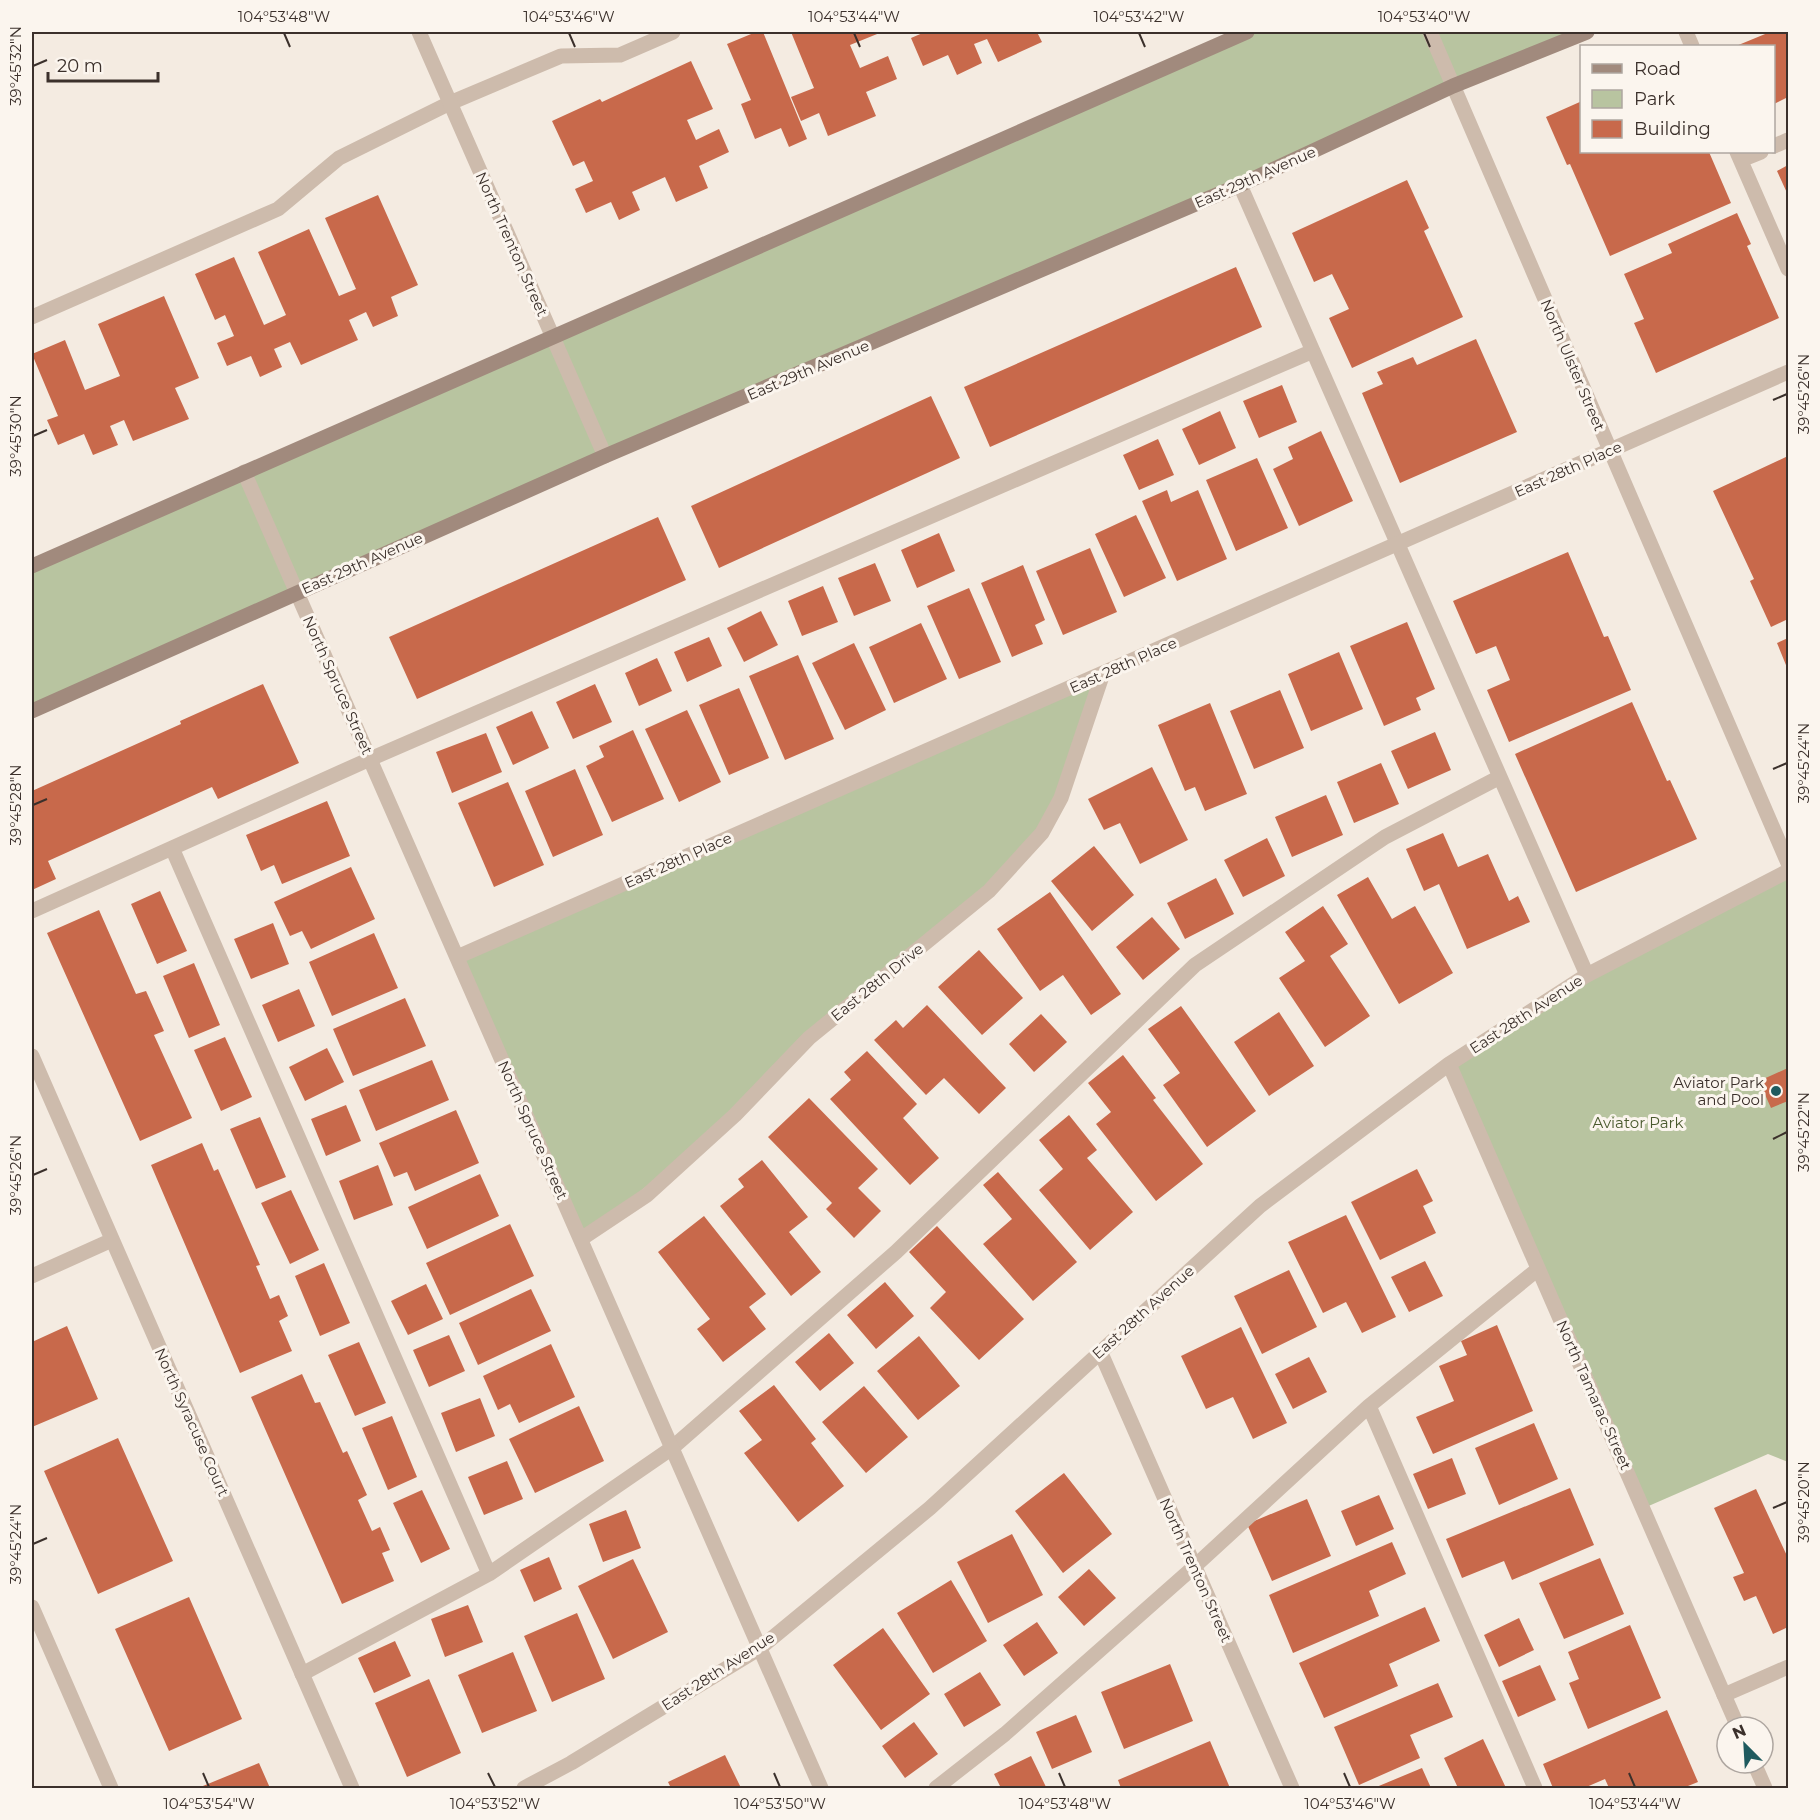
<svg xmlns="http://www.w3.org/2000/svg" width="1820" height="1820" viewBox="0 0 1820 1820" font-family="Montserrat,sans-serif">
	<style>
		.green { fill: #b8c4a0 }
		.building { fill: #c8694b }
		.lines { fill: none; stroke-linecap: round; stroke-linejoin: round }
		.lane { stroke: #cdbbac; stroke-width: 15 }
		.street { stroke: #cdbbac; stroke-width: 15 }
		.secondary { stroke: #a18a7d; stroke-width: 15 }
		.ticks { fill: none; stroke: #3b302b; stroke-width: 2 }
		.poi-dot { fill: #1f5a5e; stroke: #fbf5ee; stroke-width: 2 }
		.labels { text-anchor: middle; dominant-baseline: central; stroke-width: 6; stroke-linejoin: round; paint-order: stroke }
		.street-label { font-size: 15px; fill: #3b302b; stroke: #fbf5ee }
		.poi-label { font-size: 15px; fill: #3b302b; stroke: #fbf5ee; text-anchor: end }
		.park-label { font-size: 15px; fill: #4a5a2e; stroke: #fbf5ee }
		.neatline { fill: none; stroke: #3b302b; stroke-width: 2 }
		.ticks-label { font-size: 15px; text-anchor: middle; fill: #3b302b }
	</style>
	<rect width="100%" height="100%" fill="#f4ebe1"/>
	<!-- green -->
	<path class="green" d="M1247,32H1587L32,711V566Z
		M1103,673L1061,798L989,891L895,966L735,1115L581,1239L457,957Z
		M1788,871V1462L1768,1454L1644,1508L1449,1064L1587,975Z"/>
	<!-- building -->
	<path class="building" d="M756,32H763L807,139L789,147L781,128L755,139L741,104L751,100L727,44Z
		M791,32H882L850,45L860,68L888,56L897,79L866,92L876,116L828,136L819,113L801,121L791,97L814,88Z
		M925,32H1037L1042,42L998,62L987,39L974,44L982,63L957,75L948,55L923,66L911,38Z
		M1770,32H1788V97L1774,104V46H1736Z
		M691,61L713,109L687,120L696,140L719,129L729,152L699,166L708,188L676,202L665,177L632,192L640,210L619,220L611,202L586,213L575,189L593,181L584,161L573,166L552,121L600,99L602,102Z
		M1582,101V152H1709L1731,203L1610,256L1570,164L1567,165L1546,117Z
		M1788,165V195L1777,171Z
		M1407,180L1429,228L1424,231L1463,317L1352,368L1329,318L1349,309L1332,274L1314,282L1292,233Z
		M378,195L418,285L391,297L398,316L373,327L366,312L349,320L358,340L301,365L290,342L274,349L282,367L260,377L251,356L227,366L217,343L234,336L225,315L215,320L195,274L234,257L264,325L286,315L258,252L309,229L339,296L356,289L325,218Z
		M1737,213L1751,244L1747,246L1779,318L1656,373L1634,323L1644,319L1624,274L1672,253L1668,244Z
		M1236,267L1262,327L990,447L964,387Z
		M164,296L199,378L175,388L189,419L133,441L124,420L110,426L118,445L93,455L84,434L58,445L47,420L58,416L32,354L65,340L85,390L120,376L98,324Z
		M1476,339L1517,432L1400,483L1362,393L1383,384L1377,372L1413,357L1417,365Z
		M1282,385L1297,422L1259,438L1243,401Z
		M931,396L960,458L719,568L691,506Z
		M1220,411L1236,448L1199,465L1182,429Z
		M1321,431L1353,501L1299,526L1273,469L1293,459L1288,447Z
		M1158,439L1174,475L1139,490L1123,455Z
		M1788,456V619L1771,627L1750,581L1754,579L1713,491Z
		M1257,458L1288,528L1236,551L1206,480Z
		M1167,490L1171,502L1198,490L1227,559L1177,581L1142,501Z
		M1136,515L1166,578L1124,597L1095,534Z
		M658,517L686,580L417,699L389,637Z
		M939,533L955,571L917,588L901,550Z
		M1090,548L1117,612L1063,635L1036,571Z
		M1568,552L1604,637L1608,636L1631,690L1509,742L1487,690L1510,680L1496,646L1476,654L1453,601Z
		M875,563L891,601L854,616L838,578Z
		M1023,565L1045,620L1035,625L1043,644L1012,657L981,583Z
		M823,586L838,622L802,636L788,601Z
		M969,588L1001,662L959,679L927,606Z
		M761,611L778,645L744,662L727,628Z
		M1407,622L1435,689L1416,698L1421,710L1384,726L1350,646Z
		M921,623L947,679L894,703L869,647Z
		M709,637L722,666L687,682L674,652Z
		M1788,638V670L1777,643Z
		M854,643L886,710L845,730L812,663Z
		M1339,652L1363,709L1311,731L1288,674Z
		M798,655L834,739L785,760L749,676Z
		M657,658L672,691L639,706L625,673Z
		M263,684L299,763L218,799L212,787L48,861L56,879L32,890V791L181,724L180,721Z
		M595,684L612,722L573,739L556,702Z
		M739,688L769,758L729,775L699,705Z
		M1280,690L1304,748L1254,769L1230,711Z
		M1632,702L1667,781L1670,780L1697,839L1576,892L1515,754Z
		M1210,703L1247,794L1205,811L1195,787L1185,791L1158,725Z
		M687,710L721,782L679,802L645,729Z
		M532,711L549,748L513,765L496,727Z
		M633,730L664,799L612,822L586,766L604,757L599,746Z
		M1435,732L1451,770L1408,789L1391,751Z
		M486,733L502,772L452,793L436,752Z
		M1381,763L1399,804L1354,823L1337,782Z
		M1152,767L1188,840L1140,864L1120,823L1104,830L1088,799Z
		M575,769L603,835L553,857L525,791Z
		M508,782L544,865L494,887L458,803Z
		M1326,795L1343,835L1292,857L1275,817Z
		M327,801L350,856L282,884L274,865L261,871L246,835Z
		M1443,833L1458,867L1488,854L1509,901L1518,896L1530,922L1467,949L1439,884L1424,891L1406,849Z
		M1267,838L1285,876L1243,897L1224,860Z
		M1094,846L1134,895L1092,931L1051,881Z
		M351,867L375,919L311,949L302,931L290,936L274,902Z
		M1368,877L1392,919L1415,906L1453,973L1399,1004L1337,895Z
		M1216,878L1234,914L1185,939L1167,903Z
		M160,891L187,951L157,964L131,904Z
		M1050,892L1121,994L1091,1015L1063,975L1040,991L997,929Z
		M1323,906L1348,944L1330,956L1370,1016L1325,1047L1279,978L1305,961L1285,932Z
		M99,910L136,994L146,991L164,1031L154,1035L192,1118L140,1141L47,933Z
		M1152,917L1180,949L1143,980L1116,947Z
		M273,923L289,964L251,979L234,939Z
		M374,933L398,988L332,1016L309,962Z
		M979,950L1023,998L982,1035L938,987Z
		M194,963L220,1025L189,1038L163,976Z
		M299,989L315,1026L278,1042L262,1005Z
		M405,998L426,1046L353,1076L333,1029Z
		M927,1005L1006,1088L979,1114L944,1078L926,1095L874,1040L896,1020L903,1028Z
		M1181,1006L1256,1111L1207,1147L1163,1085L1180,1073L1148,1029Z
		M1279,1012L1314,1066L1269,1096L1234,1042Z
		M1041,1014L1067,1042L1034,1072L1009,1044Z
		M225,1037L252,1097L221,1111L194,1050Z
		M327,1048L344,1082L305,1101L289,1067Z
		M867,1051L917,1104L903,1118L939,1158L910,1185L830,1099L851,1080L844,1072Z
		M1123,1055L1156,1098L1153,1100L1203,1164L1156,1201L1096,1124L1111,1112L1088,1083Z
		M432,1060L449,1100L376,1131L359,1090Z
		M1788,1068V1101L1771,1108L1759,1081Z
		M809,1098L878,1169L858,1188L881,1211L854,1238L826,1209L832,1203L768,1137Z
		M346,1105L361,1141L326,1156L311,1119Z
		M456,1110L479,1163L415,1191L407,1172L394,1177L379,1143Z
		M1069,1115L1097,1150L1087,1158L1133,1212L1090,1250L1039,1190L1063,1169L1039,1140Z
		M260,1117L286,1177L256,1189L230,1129Z
		M202,1143L214,1171L218,1169L260,1265L256,1266L270,1299L279,1295L288,1316L279,1321L292,1351L240,1373L151,1165Z
		M762,1160L808,1217L789,1232L821,1272L791,1296L720,1206L744,1187L738,1179Z
		M378,1165L393,1205L354,1220L339,1181Z
		M1417,1169L1433,1201L1423,1206L1436,1233L1380,1260L1351,1202Z
		M998,1172L1077,1262L1033,1301L983,1244L1012,1219L983,1185Z
		M480,1174L499,1216L427,1249L408,1207Z
		M291,1190L319,1250L290,1264L261,1203Z
		M1346,1215L1396,1317L1362,1333L1346,1302L1323,1313L1288,1242Z
		M704,1216L766,1294L749,1307L766,1329L723,1362L697,1329L710,1319L658,1252Z
		M510,1224L534,1276L450,1315L426,1263Z
		M937,1226L1024,1319L979,1360L930,1308L946,1292L909,1252Z
		M1425,1261L1443,1296L1409,1312L1391,1277Z
		M324,1263L350,1323L320,1336L295,1276Z
		M1289,1270L1317,1327L1262,1354L1234,1296Z
		M885,1282L914,1316L876,1349L847,1315Z
		M426,1284L443,1319L408,1335L391,1301Z
		M531,1289L551,1331L478,1365L459,1323Z
		M1497,1325L1533,1411L1433,1454L1416,1417L1454,1401L1439,1366L1467,1355L1461,1341Z
		M67,1326L98,1399L32,1427V1342Z
		M1241,1327L1287,1423L1253,1439L1233,1397L1206,1409L1181,1356Z
		M829,1333L854,1363L820,1391L795,1362Z
		M449,1335L465,1371L429,1387L413,1350Z
		M919,1336L960,1386L918,1420L877,1371Z
		M359,1342L386,1403L355,1416L328,1355Z
		M551,1344L575,1397L519,1423L510,1404L498,1410L483,1376Z
		M1309,1357L1327,1392L1293,1409L1275,1374Z
		M302,1374L315,1403L320,1402L343,1453L347,1451L367,1495L358,1500L372,1531L380,1527L390,1550L382,1553L394,1581L342,1604L251,1397Z
		M774,1385L816,1439L811,1443L844,1486L798,1522L744,1453L762,1440L739,1411Z
		M864,1386L908,1437L866,1473L822,1422Z
		M480,1398L495,1436L456,1452L441,1413Z
		M579,1406L604,1461L535,1493L509,1439Z
		M392,1416L417,1477L388,1490L362,1428Z
		M1534,1423L1558,1479L1499,1505L1475,1448Z
		M118,1438L173,1561L98,1594L44,1471Z
		M1452,1458L1466,1494L1428,1509L1413,1474Z
		M507,1461L523,1499L484,1515L468,1477Z
		M1064,1473L1112,1534L1063,1573L1015,1511Z
		M1570,1488L1594,1545L1512,1580L1504,1561L1462,1578L1446,1539Z
		M1756,1489L1788,1558V1627L1773,1634L1756,1596L1744,1601L1733,1577L1744,1573L1714,1508Z
		M422,1490L450,1549L421,1563L393,1503Z
		M1379,1495L1394,1529L1356,1546L1341,1511Z
		M1307,1499L1331,1556L1272,1581L1247,1524Z
		M626,1510L641,1548L603,1562L589,1524Z
		M1012,1534L1043,1595L988,1623L957,1562Z
		M1392,1542L1406,1574L1369,1591L1379,1616L1293,1653L1269,1595Z
		M549,1557L562,1589L534,1602L520,1570Z
		M1600,1558L1624,1614L1564,1639L1539,1583Z
		M633,1559L668,1632L613,1659L578,1586Z
		M1089,1569L1116,1598L1084,1626L1058,1597Z
		M951,1580L987,1641L933,1673L897,1613Z
		M189,1597L242,1719L169,1751L115,1629Z
		M468,1605L483,1642L445,1657L431,1619Z
		M1425,1607L1440,1641L1389,1664L1398,1686L1324,1718L1299,1663Z
		M577,1613L605,1679L552,1702L524,1636Z
		M1519,1618L1534,1650L1499,1667L1484,1635Z
		M1037,1622L1058,1653L1024,1676L1003,1645Z
		M1630,1625L1661,1698L1588,1729L1569,1683L1579,1679L1568,1652Z
		M883,1628L930,1694L881,1730L833,1665Z
		M395,1641L411,1676L374,1693L358,1658Z
		M513,1652L537,1711L482,1733L458,1675Z
		M1170,1664L1193,1721L1124,1749L1101,1692Z
		M1540,1665L1556,1700L1518,1717L1502,1681Z
		M980,1672L1001,1705L964,1727L944,1694Z
		M429,1679L461,1753L407,1777L375,1703Z
		M1438,1683L1453,1717L1410,1735L1420,1758L1359,1785L1334,1727Z
		M1667,1710L1698,1782L1683,1788H1609L1605,1779L1584,1788H1553L1543,1764Z
		M1076,1715L1092,1752L1052,1769L1036,1732Z
		M914,1722L938,1754L905,1778L882,1746Z
		M1483,1739L1506,1788H1458L1444,1758Z
		M1210,1741L1230,1788H1121L1118,1780Z
		M725,1755L741,1788H671L668,1782Z
		M1031,1756L1046,1787L1001,1788L994,1774Z
		M259,1763L270,1788H198Z
		M1422,1768L1431,1788H1374Z"/>
	<g class="lines">
		<!-- lane -->
		<path class="lane" d="M1686,32L1692,46
			M1774,146L1788,140
			M1737,152L1788,269
			M1741,160L1761,152
			M1240,185L1587,975
			M32,317L278,209L339,158L450,103L561,56L620,55L673,32
			M172,848L489,1574
			M32,911L370,759L1313,351
			M1369,1406L1535,1788
			M32,1607L111,1788
			M302,1674L489,1574L672,1448L896,1252L1195,965L1385,837L1500,777
			M1724,1695L1788,1667
			M936,1788L1005,1734L1195,1566L1369,1406L1538,1269"/>
		<!-- street -->
		<path class="street" d="M419,32L605,456
			M1430,32L1788,863
			M244,472L821,1788
			M457,957L1788,372
			M32,1056L352,1788
			M1449,1064L1738,1727
			M581,1239L647,1195L735,1115L809,1038L989,891L1042,833L1061,798L1103,673
			M32,1276L112,1240
			M1100,1351L1292,1788
			M1754,1763L1765,1788
			M524,1788L571,1763L760,1648L930,1508L1260,1206L1449,1064L1587,975L1788,871"/>
		<!-- secondary -->
		<path class="secondary" d="M32,566L1247,32
			M32,711L605,456L1240,185L1453,86L1587,32"/>
	</g>
	<!-- ticks -->
	<path class="ticks" d="M284,33L290,47M569,33L575,47M854,33L860,47M1139,33L1145,47M1424,33L1430,47M33,66L47,60M1773,400L1787,394M33,436L47,430M1773,769L1787,763M33,805L47,799M1773,1139L1787,1132M33,1175L47,1169M1773,1508L1787,1502M33,1544L47,1538M203,1773L209,1787M488,1773L495,1787M774,1773L780,1787M1059,1773L1065,1787M1344,1773L1350,1787M1629,1773L1635,1787"/>
	<!-- markers -->
	<circle class="poi-dot" cx="1776" cy="1091" r="6"/>
	<g class="labels">
		<!-- street labels -->
		<g class="street-label">
			<text transform="translate(1255 177) rotate(-24)">East 29th Avenue</text>
			<text transform="translate(512 244) rotate(66)">North Trenton Street</text>
			<text transform="translate(1573 365) rotate(67)">North Ulster Street</text>
			<text transform="translate(808 370) rotate(-23)">East 29th Avenue</text>
			<text transform="translate(1568 469) rotate(-24)">East 28th Place</text>
			<text transform="translate(362 563) rotate(-24)">East 29th Avenue</text>
			<text transform="translate(1123 665) rotate(-24)">East 28th Place</text>
			<text transform="translate(338 685) rotate(66)">North Spruce Street</text>
			<text transform="translate(678 860) rotate(-24)">East 28th Place</text>
			<text transform="translate(877 982) rotate(-39)">East 28th Drive</text>
			<text transform="translate(1526 1014) rotate(-33)">East 28th Avenue</text>
			<text transform="translate(533 1130) rotate(66)">North Spruce Street</text>
			<text transform="translate(1143 1312) rotate(-42)">East 28th Avenue</text>
			<text transform="translate(1594 1395) rotate(66)">North Tamarac Street</text>
			<text transform="translate(192 1422) rotate(66)">North Syracuse Court</text>
			<text transform="translate(1196 1570) rotate(66)">North Trenton Street</text>
			<text transform="translate(718 1671) rotate(-33)">East 28th Avenue</text>
		</g>
		<!-- poi labels -->
		<g class="poi-label">
			<text x="1764" y="1082">Aviator Park<tspan x="1764" dy="17">and Pool</tspan></text>
		</g>
		<!-- park labels -->
		<g class="park-label">
			<text x="1638" y="1122">Aviator Park</text>
		</g>
	</g>
	<!-- border -->
	<rect width="1820" height="1820" fill="none" stroke="#fbf5ee" stroke-width="66"/>
	<!-- legend -->
	<rect x="1580" y="45" width="195" height="108" fill="#fbf5ee" stroke="#aea6a0" stroke-width="1.5"/>
	<rect x="1592" y="64" width="30" height="9" fill="#a18a7d" stroke="#aea6a0" stroke-width="1.5"/>
	<text x="1634" y="75" font-size="18" fill="#3b302b">Road</text>
	<rect x="1592" y="90" width="30" height="18" fill="#b8c4a0" stroke="#aea6a0" stroke-width="1.5"/>
	<text x="1634" y="105" font-size="18" fill="#3b302b">Park</text>
	<rect x="1592" y="120" width="30" height="18" fill="#c8694b" stroke="#aea6a0" stroke-width="1.5"/>
	<text x="1634" y="135" font-size="18" fill="#3b302b">Building</text>
	<!-- north arrow -->
	<g transform="translate(1745 1745) rotate(336)"><circle r="28" fill="#fbf5ee" stroke="#aea6a0" stroke-width="1.5"/>
	<path d="M0-4.5L10 22L0 15L-10 22Z" fill="#1f5a5e"/>
	<text y="-9" font-size="16" font-weight="bold" text-anchor="middle" fill="#3b302b">N</text>
	</g>
	<!-- scale -->
	<path d="M48 72v9h110v-9" fill="none" stroke="#3b302b" stroke-width="3"/>
	<text x="57" y="72" font-size="18" fill="#3b302b" stroke="#fbf5ee" stroke-width="4.5" paint-order="stroke">20 m</text>
	<rect x="33" y="33" width="1754" height="1754" class="neatline"/>
	<g class="ticks-label">
		<text x="284" y="22">104°53'48"W</text>
		<text x="569" y="22">104°53'46"W</text>
		<text x="854" y="22">104°53'44"W</text>
		<text x="1139" y="22">104°53'42"W</text>
		<text x="1424" y="22">104°53'40"W</text>
		<text transform="translate(16 66) rotate(-90)" y="5">39°45'32"N</text>
		<text transform="translate(1804 394) rotate(-90)" y="5">39°45'26"N</text>
		<text transform="translate(16 436) rotate(-90)" y="5">39°45'30"N</text>
		<text transform="translate(1804 763) rotate(-90)" y="5">39°45'24"N</text>
		<text transform="translate(16 805) rotate(-90)" y="5">39°45'28"N</text>
		<text transform="translate(1804 1132) rotate(-90)" y="5">39°45'22"N</text>
		<text transform="translate(16 1175) rotate(-90)" y="5">39°45'26"N</text>
		<text transform="translate(1804 1502) rotate(-90)" y="5">39°45'20"N</text>
		<text transform="translate(16 1544) rotate(-90)" y="5">39°45'24"N</text>
		<text x="209" y="1809">104°53'54"W</text>
		<text x="495" y="1809">104°53'52"W</text>
		<text x="780" y="1809">104°53'50"W</text>
		<text x="1065" y="1809">104°53'48"W</text>
		<text x="1350" y="1809">104°53'46"W</text>
		<text x="1635" y="1809">104°53'44"W</text>
	</g>
</svg>
